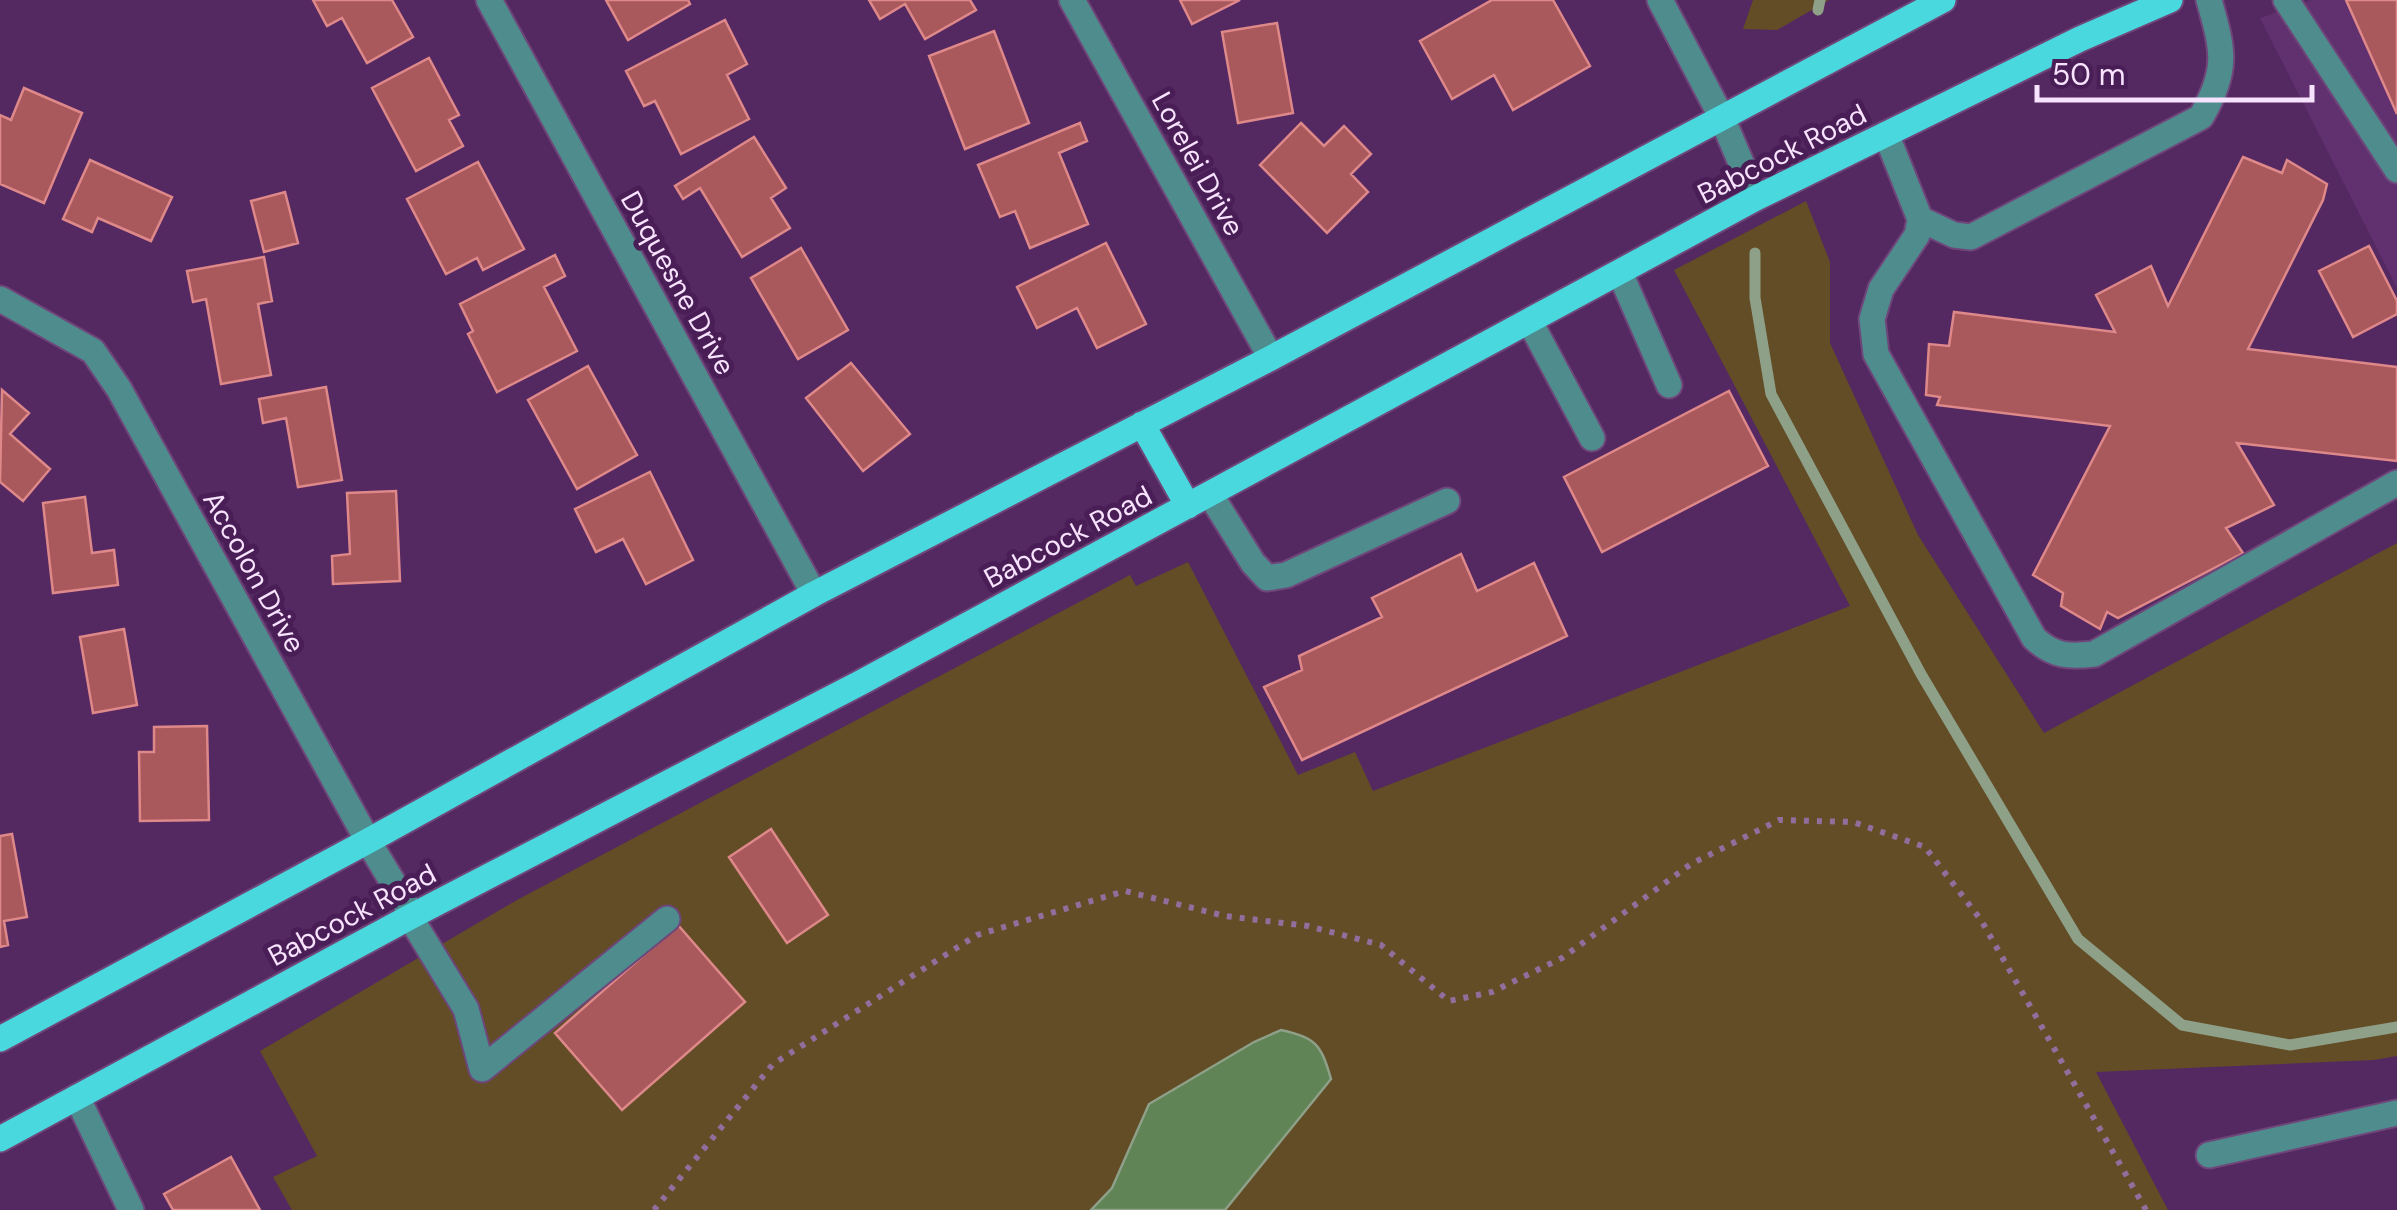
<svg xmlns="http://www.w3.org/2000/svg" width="2397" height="1210" viewBox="0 0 2397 1210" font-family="'DM Sans',sans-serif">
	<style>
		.built { fill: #61306f }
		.green { fill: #634d27 }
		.water { fill: #608455; stroke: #8ea088; stroke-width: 2.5 }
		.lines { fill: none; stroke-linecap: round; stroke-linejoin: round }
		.stream { stroke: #8ea088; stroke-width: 11 }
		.building { fill: #a9585b; stroke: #de888a; stroke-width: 2.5 }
		.minor-casing { stroke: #6e467a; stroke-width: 29 }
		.major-casing { stroke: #6e467a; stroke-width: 29 }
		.path { stroke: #916e9c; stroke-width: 6; stroke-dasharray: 5 8; stroke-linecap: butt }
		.minor { stroke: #4f8c8e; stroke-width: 25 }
		.major { stroke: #49d8de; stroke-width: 25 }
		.labels { text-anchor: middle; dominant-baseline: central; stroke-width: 10; stroke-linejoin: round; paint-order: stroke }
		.street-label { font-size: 28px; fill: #f8e3fe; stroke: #491d55 }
	</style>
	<rect width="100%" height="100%" fill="#542861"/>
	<!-- built -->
	<path class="built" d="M2311,0H2397V288L2260,18Z"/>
	<!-- green -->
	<path class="green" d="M1753,0H1829L1777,30L1743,29Z
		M1806,201L1830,262V343L1918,535L2044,733L2397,543V1056L2374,1060L2096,1072L2168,1210H292L273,1177L317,1156L260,1051L517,900L1130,575L1136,586L1188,562L1298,775L1355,752L1373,791L1850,606L1674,270Z"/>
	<!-- water -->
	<path class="water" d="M1281,1030C1316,1038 1321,1044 1331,1079L1225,1210H1091L1112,1188L1149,1104L1254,1042Z"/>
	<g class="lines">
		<!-- stream -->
		<path class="stream" d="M1818,10L1820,0
			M1755,253V298L1771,394L1921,674L2078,939L2182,1025L2290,1045L2397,1027"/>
	</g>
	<!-- building -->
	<path class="building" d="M313,0H392L413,37L367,63L342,18L327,26Z
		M606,0H688L690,4L628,40Z
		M869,0H970L976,10L925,39L905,4L880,19Z
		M1180,0H1240L1192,24Z
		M1492,0H1553L1590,66L1513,110L1494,75L1452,99L1420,41Z
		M2346,0H2397V114Z
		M725,20L747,64L727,75L749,119L681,154L655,101L644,106L626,71Z
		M1277,23L1293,113L1238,123L1222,32Z
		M994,31L1029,123L965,149L929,56Z
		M429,58L459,115L449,120L463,146L416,171L372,88Z
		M24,88L82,113L44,203L0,184V115L11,120Z
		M1080,123L1087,141L1059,153L1088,224L1030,248L1015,211L1000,217L978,165Z
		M1301,123L1324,146L1344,126L1371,154L1351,174L1368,192L1327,233L1260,165Z
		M754,137L786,188L771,198L790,228L742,257L700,188L683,199L675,186Z
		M2243,157L2282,173L2287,160L2327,184L2323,200L2248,349L2397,367V461L2237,443L2274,505L2226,528L2243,553L2118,618L2107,612L2100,629L2061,606L2063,593L2033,575L2110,426L1937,405L1940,397L1926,395L1929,344L1949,346L1954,312L2115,332L2096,295L2151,266L2168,306Z
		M90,160L172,197L151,241L98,218L92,232L63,219Z
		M478,162L524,249L483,270L477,258L446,274L407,199Z
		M285,192L298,243L264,252L251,201Z
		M1106,243L1146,324L1097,348L1077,308L1037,328L1017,287Z
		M2369,246L2397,301V314L2353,337L2319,271Z
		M801,248L848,330L798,359L751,278Z
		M555,255L565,276L544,287L577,351L497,392L468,334L473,331L460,304Z
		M264,257L272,301L258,304L271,375L221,384L206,299L193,302L187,271Z
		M851,363L910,434L863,471L806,398Z
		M588,366L637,455L577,489L528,400Z
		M326,387L342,480L298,487L286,418L263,423L259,399Z
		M2,390L29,413L10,434L50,469L23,501L0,482Z
		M1729,391L1768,466L1602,552L1564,477Z
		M650,472L693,560L646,584L623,539L596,552L575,509Z
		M396,491L400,581L333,584L332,556L350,554L347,493Z
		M85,497L92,553L114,550L118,585L53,593L43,503Z
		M1461,554L1477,591L1534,563L1567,636L1302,760L1264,687L1302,670L1299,656L1382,617L1372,598Z
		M124,629L137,705L93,713L80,637Z
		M207,726L209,820L140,821L139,752H154V727Z
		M771,829L828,915L787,943L729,857Z
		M12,834L27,917L4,921L8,945L0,947V836Z
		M678,925L745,1002L622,1110L555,1033Z
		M231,1157L260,1210H173L164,1194Z"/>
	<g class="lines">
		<!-- minor casing -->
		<g class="minor-casing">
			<path id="minor" d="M489,0L814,594
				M1072,0L1271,358
				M1660,0L1722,118L1756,198
				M2286,0L2397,170
				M1886,134L1920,219L1917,235L1881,289L1872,319L1876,354L2034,638C2053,656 2068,657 2094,654L2397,483
				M1920,219L1954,235L1971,237L2201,117C2229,69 2223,50 2209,0
				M1620,273L1669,385
				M0,299L93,351L119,389L368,841L413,916
				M1530,322L1592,438
				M1210,494L1253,563L1267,578L1286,575L1447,501
				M410,917L466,1009L482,1069L667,919
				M77,1097L131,1210
				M2209,1155L2397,1113"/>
		</g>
		<!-- major casing -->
		<g class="major-casing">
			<path id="major" d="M1142,424L1188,506
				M0,1039L368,841L814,594L1271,358L1943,0
				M0,1139L410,917L860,683L1756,198L2080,39L2170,0"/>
		</g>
		<!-- path -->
		<path class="path" d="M654,1210L773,1064L977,935L1125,891L1225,916L1308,926L1381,945L1449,1001L1492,992L1562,958L1691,864L1779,820L1853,822L1925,847L1981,920L2146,1210"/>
		<!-- minor -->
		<use href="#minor" class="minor"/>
		<!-- major -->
		<use href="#major" class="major"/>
	</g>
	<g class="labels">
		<!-- street labels -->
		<g class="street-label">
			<text transform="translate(1782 154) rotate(-27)">Babcock Road</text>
			<text transform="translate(1198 164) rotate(61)">Lorelei Drive</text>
			<text transform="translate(678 283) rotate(61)">Duquesne Drive</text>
			<text transform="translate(1068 537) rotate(-28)">Babcock Road</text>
			<text transform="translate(254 572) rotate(61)">Accolon Drive</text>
			<text transform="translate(352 915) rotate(-28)">Babcock Road</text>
		</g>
	</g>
	<!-- scale -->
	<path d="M2037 85v15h275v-15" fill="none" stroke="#f8e3fe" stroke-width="5"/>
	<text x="2052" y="85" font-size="30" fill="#f8e3fe" stroke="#491d55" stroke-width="8" paint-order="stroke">50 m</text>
</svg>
